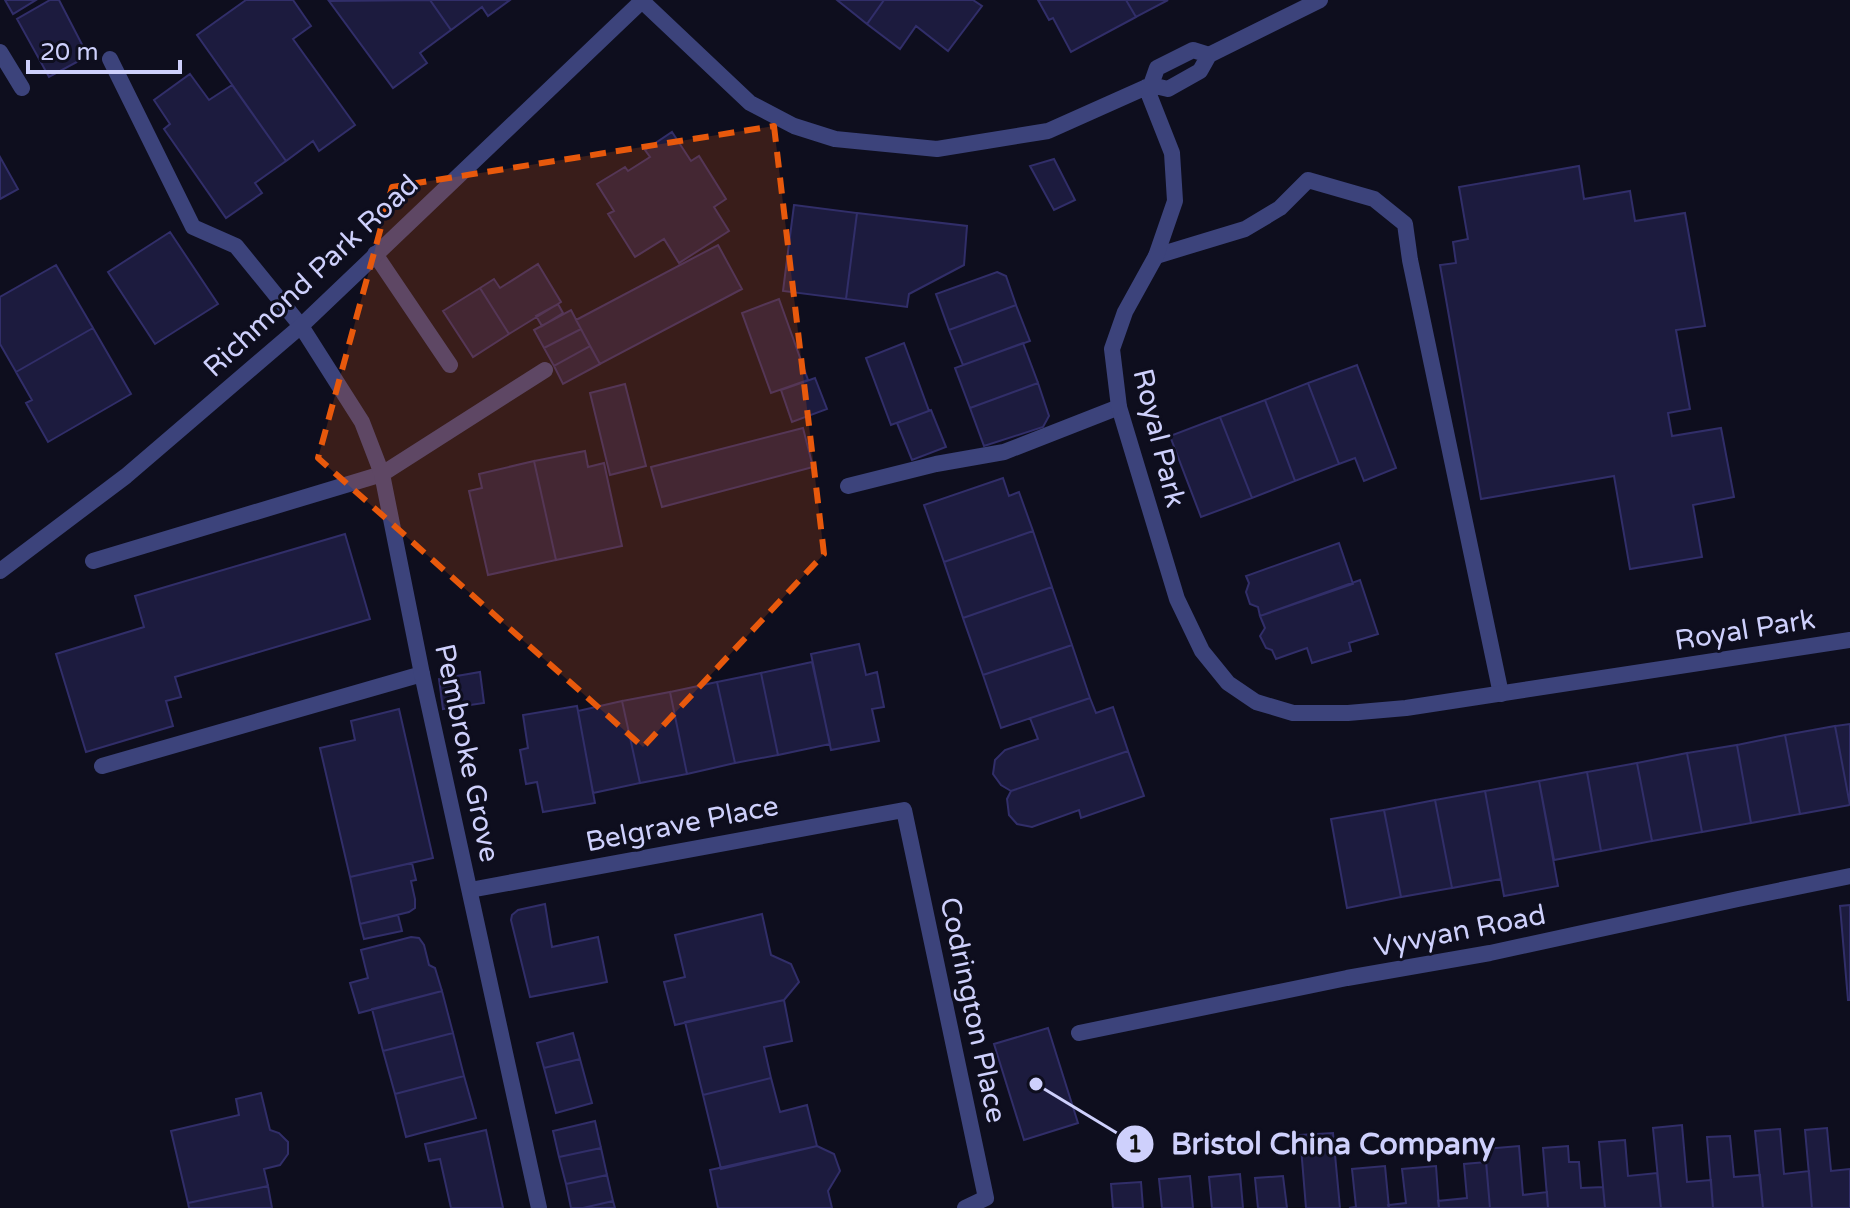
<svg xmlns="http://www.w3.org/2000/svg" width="1850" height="1208" viewBox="0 0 1850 1208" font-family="'Varela Round',sans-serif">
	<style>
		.building { fill: #1c1b3e; stroke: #312e69; stroke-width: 2 }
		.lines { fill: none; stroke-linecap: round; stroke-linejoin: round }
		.lane { stroke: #3c437b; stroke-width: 16 }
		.street { stroke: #3c437b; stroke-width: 16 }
		.marked { fill: #e8590c; fill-opacity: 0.2; stroke: #e8590c; stroke-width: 6; stroke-dasharray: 16 10; stroke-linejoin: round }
		.labels { text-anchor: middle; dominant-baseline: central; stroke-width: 6; stroke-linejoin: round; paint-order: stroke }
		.street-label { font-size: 28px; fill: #ced0fc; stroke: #0e0e1e }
		.leader { fill: none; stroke: #ced0fc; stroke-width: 3 }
		.callout-dot { fill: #ced0fc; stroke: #0e0e1e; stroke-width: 3 }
		.mark-label { font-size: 24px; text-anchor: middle; font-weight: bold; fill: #111 }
		.callout-label { font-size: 30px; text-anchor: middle; font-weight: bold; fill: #ced0fc; stroke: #0e0e1e; stroke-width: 6; stroke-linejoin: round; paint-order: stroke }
	</style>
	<rect width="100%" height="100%" fill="#0e0e1e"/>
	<!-- building -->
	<path class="building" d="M5,0H36L13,14Z
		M50,0H59L88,56L49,77L17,19Z
		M246,0H293L311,26L293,39L355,125L319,151L313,141L286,161L197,35Z
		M430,0H510L488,16L482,7L451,30Z
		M430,0L451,30L420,53L427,63L393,88L329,1Z
		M837,0H884L867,24Z
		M884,0H973L982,6L948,51L916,26L900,49L867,24Z
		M1038,0H1126L1136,17L1071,52L1053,18L1049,20Z
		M1126,0H1168L1136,17Z
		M190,74L209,100L232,85L286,161L255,183L262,193L226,218L164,129L170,124L154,100Z
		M672,132L691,161L699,156L726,199L714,207L729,231L679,263L664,239L635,257L608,214L614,211L597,184L625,167L628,171L650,157L645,150Z
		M0,157L18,189L0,199Z
		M1054,159L1075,200L1054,210L1030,166Z
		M1579,166L1584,199L1630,191L1635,221L1685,213L1705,326L1676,330L1690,409L1668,413L1672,436L1721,428L1734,497L1693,505L1702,557L1630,569L1614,476L1481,499L1440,265L1456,263L1453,242L1468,239L1459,187Z
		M794,205L857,213L846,299L783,291Z
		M857,213L967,226L964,265L909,294L907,307L846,299Z
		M170,232L218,304L155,344L108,272Z
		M718,245L742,289L600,364L576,320Z
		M538,264L561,302L509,334L480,288L494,279L500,288Z
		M56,265L93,328L16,372L0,344V297Z
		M997,272L1006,276L1016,305L949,330L936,294Z
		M480,288L509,334L473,357L443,311Z
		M779,299L808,380L771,393L742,313Z
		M558,304L563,313L542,326L536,316Z
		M1016,305L1030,341L963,365L949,330Z
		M571,310L581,329L544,348L534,330Z
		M93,328L131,394L48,442L26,403L32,400L16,372Z
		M581,329L590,346L554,366L544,348Z
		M904,343L929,411L891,425L866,358Z
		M1023,343L1038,383L970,408L955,368Z
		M590,346L600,364L563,384L554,366Z
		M1357,365L1396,468L1364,481L1355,458L1339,464L1308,383Z
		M815,378L827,409L792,422L781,390Z
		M1038,383L1049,416L1043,427L984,446L970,408Z
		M1308,383L1339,464L1295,481L1265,400Z
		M625,384L646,466L610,475L590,393Z
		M1265,400L1295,481L1252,498L1220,417Z
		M931,410L946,447L912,460L897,423Z
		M1220,417L1252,498L1201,517L1170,436Z
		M803,428L813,467L662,507L651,467Z
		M585,451L588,467L604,463L622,546L556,560L534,461Z
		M534,461L556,560L488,575L469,491L482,488L479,474Z
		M1003,478L1009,496L1019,492L1033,531L944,562L924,505Z
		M1033,531L1052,587L963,618L944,562Z
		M345,534L370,619L175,677L181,697L166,701L173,726L86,752L56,654L144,627L135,596Z
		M1339,543L1353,584L1260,616L1258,607L1250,604L1246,592L1249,583L1246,576Z
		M1360,580L1378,634L1349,643L1351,651L1312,663L1307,648L1276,659L1272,650L1266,648L1260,636L1265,628L1260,616Z
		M1052,587L1072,645L983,675L963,618Z
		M859,644L866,675L877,672L884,707L872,709L879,741L831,750L811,654Z
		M1072,645L1090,698L1001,728L983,675Z
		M812,662L830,744L778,755L761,673Z
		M480,672L484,703L443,709L439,679Z
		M761,673L778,755L735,763L717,682Z
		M717,682L735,763L687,774L670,692Z
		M670,692L687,774L640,783L622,701Z
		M1090,698L1096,713L1113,707L1128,751L1011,791L1001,785L993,774L995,760L1005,750L1038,739L1030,718Z
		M622,701L640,783L593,793L578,711Z
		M577,706L595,803L543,812L537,782L526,784L520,750L528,748L523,715Z
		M399,709L433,858L350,877L320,748L355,740L351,721Z
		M1850,724V805L1835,726Z
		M1835,726L1850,805L1800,814L1785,735Z
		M1785,735L1800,814L1751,823L1737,745Z
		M1737,745L1751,823L1702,832L1687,753Z
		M1128,751L1144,796L1081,818L1079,810L1032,827L1017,824L1009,815L1007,799L1011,791Z
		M1687,753L1702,832L1652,841L1637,763Z
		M1637,763L1652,841L1601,851L1587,772Z
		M1587,772L1601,851L1554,860L1539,781Z
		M1539,781L1558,886L1504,896L1485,791Z
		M1485,791L1501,879L1452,888L1435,800Z
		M1435,800L1452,888L1401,897L1384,810Z
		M1384,810L1401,897L1347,908L1331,819Z
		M412,863L416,880L411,881L415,899V908L409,912L360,924L350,877Z
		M545,904L552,947L598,937L607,982L530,997L511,920L512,915L518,910Z
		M1850,905V1000H1848L1840,906Z
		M762,914L771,955L791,964L799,982L784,1000L675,1025L664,982L685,977L675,935Z
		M398,915L402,931L364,939L360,924Z
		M411,937L419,938L424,945L429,965L435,968L442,991L359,1013L350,983L368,978L361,950Z
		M442,991L453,1033L383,1051L372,1009Z
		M784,1000L792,1041L764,1047L771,1078L703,1095L685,1022Z
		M1048,1028L1078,1123L1024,1140L994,1044Z
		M453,1033L464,1076L395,1094L383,1051Z
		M573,1033L580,1059L544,1068L537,1043Z
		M580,1059L592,1103L556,1113L544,1068Z
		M464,1076L476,1118L406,1137L395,1094Z
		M771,1078L780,1112L807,1105L817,1146L721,1169L703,1095Z
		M261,1093L270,1130L279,1133L288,1142V1154L280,1165L264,1169L268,1186L188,1203L171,1131L239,1115L236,1099Z
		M595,1121L601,1148L559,1157L553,1131Z
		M1682,1125L1687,1182L1711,1180L1713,1208H1661L1653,1128Z
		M1827,1128L1831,1171L1850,1169V1208H1812L1805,1130Z
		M1780,1129L1784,1174L1809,1171L1812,1208H1763L1755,1131Z
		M486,1130L503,1208H451L440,1159L429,1161L425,1144Z
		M1333,1133L1340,1208H1306L1300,1135Z
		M1730,1136L1734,1177L1760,1175L1763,1208H1713L1707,1137Z
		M1625,1140L1628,1176L1657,1173L1661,1208H1605L1599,1142Z
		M817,1146L834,1154L840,1171L828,1191L832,1208H718L710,1170Z
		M1519,1146L1523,1195L1547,1192L1548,1208H1490L1485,1149Z
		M1568,1146L1569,1162H1579L1581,1188L1603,1187L1605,1208H1548L1543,1148Z
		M601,1148L607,1175L566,1184L559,1157Z
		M1486,1162L1490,1208H1439L1438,1201L1467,1198L1464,1164Z
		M1385,1166L1389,1208H1349L1356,1207L1352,1169Z
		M1436,1166L1439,1208H1389L1388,1205L1406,1203L1402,1169Z
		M1240,1174L1243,1208H1212L1209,1177Z
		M607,1175L613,1201L583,1208H571L566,1184Z
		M1190,1176L1193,1208H1162L1159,1179Z
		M1283,1176L1287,1208H1258L1255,1178Z
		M1141,1182L1143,1208H1113L1111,1184Z
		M268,1186L272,1208H189L188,1203Z
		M613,1201L615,1208H583Z"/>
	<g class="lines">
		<!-- lane -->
		<path class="lane" d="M0,52L22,88
			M110,59L193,227L236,246L301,326
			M375,254L450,365
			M1156,256L1245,229L1280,208L1308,180L1374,199L1405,224L1410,260L1501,694
			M848,486L936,464L1004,452L1119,407
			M93,561L382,474
			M102,766L422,674"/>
		<!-- street -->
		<path class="street" d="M642,1L750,103L794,126L835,139L937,149L1048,131L1151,85L1157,68L1193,50L1209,55
			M1151,85L1168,89L1200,71L1209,55L1320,0
			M1146,87L1172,153L1175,201L1156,256L1125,312L1112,349L1119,407L1177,599L1202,651L1228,683L1256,702L1293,713H1348L1406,708L1850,640
			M301,326L362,422L382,474L422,674L539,1208
			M382,474L545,370
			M0,571L126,476L301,326L643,0
			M470,890L904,810L986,1198L965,1208
			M1079,1033L1347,978L1490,953L1738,899L1850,876"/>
	</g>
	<!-- marked area -->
	<path class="marked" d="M774,126L824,554L643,747L318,458L392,187Z"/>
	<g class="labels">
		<!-- street labels -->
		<g class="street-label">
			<text transform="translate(311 276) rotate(-43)">Richmond Park Road</text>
			<text transform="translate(1159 438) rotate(76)">Royal Park</text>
			<text transform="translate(1745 630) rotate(-9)">Royal Park</text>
			<text transform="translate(467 753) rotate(78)">Pembroke Grove</text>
			<text transform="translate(682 824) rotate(-11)">Belgrave Place</text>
			<text transform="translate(1460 931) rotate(-11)">Vyvyan Road</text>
			<text transform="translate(973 1010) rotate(78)">Codrington Place</text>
		</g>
	</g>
	<!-- callouts -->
	<path class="leader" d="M1036 1084L1135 1144"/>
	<g class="callout-dot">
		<circle cx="1036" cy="1084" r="8"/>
		<circle cx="1135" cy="1144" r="20"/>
	</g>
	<g class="mark-label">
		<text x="1135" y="1152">1</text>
	</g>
	<g class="callout-label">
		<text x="1333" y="1154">Bristol China Company</text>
	</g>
	<!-- scale -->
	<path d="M28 60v12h152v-12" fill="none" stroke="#ced0fc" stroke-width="4"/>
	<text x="40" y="60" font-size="24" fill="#ced0fc" stroke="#0e0e1e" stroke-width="6" paint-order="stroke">20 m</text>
</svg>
